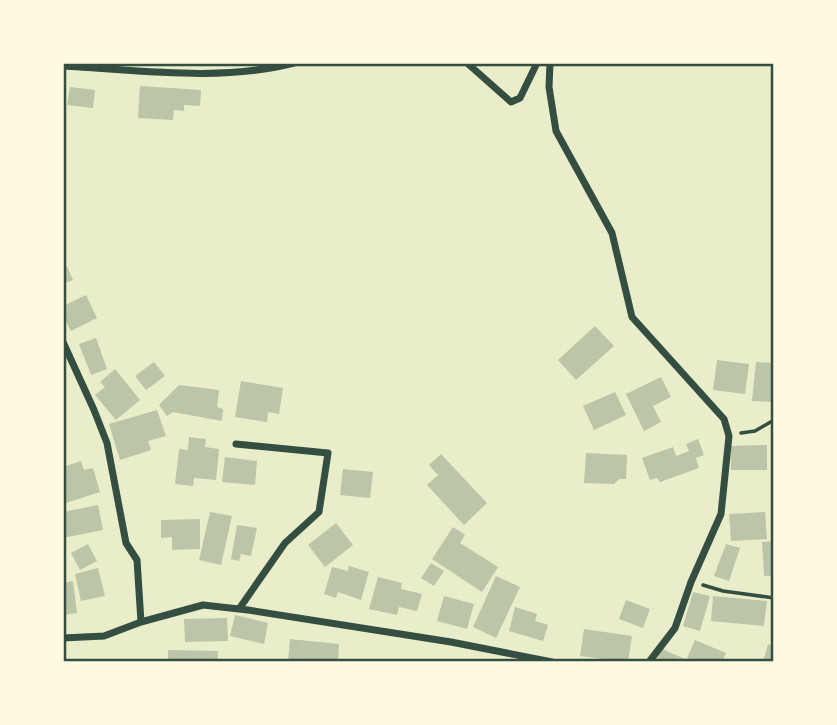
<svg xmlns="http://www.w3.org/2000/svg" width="837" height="725" viewBox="0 0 837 725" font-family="Mulish,sans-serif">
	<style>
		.building { fill: #bcc5a7 }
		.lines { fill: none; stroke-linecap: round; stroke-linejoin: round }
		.path { stroke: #344e41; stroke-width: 3.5 }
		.minor { stroke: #344e41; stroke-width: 7 }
		.neatline { fill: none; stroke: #344e41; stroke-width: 2.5 }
	</style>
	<rect width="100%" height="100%" fill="#e9edc9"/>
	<!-- building -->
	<path class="building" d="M140,86L201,90L200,106L184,105V111L174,110L173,120L138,118Z
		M70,87L95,90L93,108L67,105Z
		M63,258L73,280L63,284Z
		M86,295L97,318L71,331L63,316V306Z
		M595,326L614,346L576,380L558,360Z
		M96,338L107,369L91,375L79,344Z
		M717,360L749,364L745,394L713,390Z
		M154,362L165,376L146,390L135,376Z
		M756,362L774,363V402L752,401Z
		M115,369L140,400L116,420L95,395L105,387L100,382Z
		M661,377L671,397L653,406L661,422L644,431L626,394Z
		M241,381L283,388L279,414L268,412L267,422L235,417Z
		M179,385L219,390L217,407L223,409L222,421L173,412L167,416L159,405Z
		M615,392L626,415L594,430L583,406Z
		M157,410L166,436L148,441L151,450L120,460L109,424Z
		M189,437L206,439L205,447L219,449L216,480L194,478L193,486L175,484L179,449L188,450Z
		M698,439L704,455L696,458L699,468L660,482L657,478L650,480L642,458L673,447L676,456L689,451L686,444Z
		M767,445V470H731V446Z
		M586,453L627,455L626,479H619L614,484L584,483Z
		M441,454L487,503L464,525L427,485L438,475L429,465Z
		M225,457L257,461L255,485L222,482Z
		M81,461L84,470L93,468L100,492L63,504V467Z
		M343,469L373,472L370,498L340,495Z
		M98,505L103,530L63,538V512Z
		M210,512L232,516L221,565L199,560Z
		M765,512L767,539L731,541L729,514Z
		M200,519V549L172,550V537L161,538V520Z
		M336,523L353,545L325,567L308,545Z
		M237,525L257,528L251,556L241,554L239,561L231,559Z
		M453,527L465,535L460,543L498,567L482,592L432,559Z
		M774,541V576H764L762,542Z
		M88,544L97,561L80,570L71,553Z
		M726,544L740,548L729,581L714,576Z
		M431,563L444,571L434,586L421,578Z
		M349,566L369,572L361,600L338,592L336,598L324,594L332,567L348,571Z
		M98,568L105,596L81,601L75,574Z
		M496,576L520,587L496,638L473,627Z
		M378,577L402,583L401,589L422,594L417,611L399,607L397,615L369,609Z
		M73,581L77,613L63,615V583Z
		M693,592L710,596L700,631L683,626Z
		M444,596L474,604L467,629L437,621Z
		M713,596L767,601L764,626L711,621Z
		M626,600L650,609L643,628L619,619Z
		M515,607L537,614L535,621L548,625L543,641L509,631Z
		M235,615L268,623L264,644L230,636Z
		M227,618L228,641L185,642L184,619Z
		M584,629L632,636L628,662L580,656Z
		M290,639L339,644L338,662H288Z
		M695,640L726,653L722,662H697L687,658Z
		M768,644L774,646V662H763Z
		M662,649L685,659L683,662H656Z
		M168,650L218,651V662H168Z"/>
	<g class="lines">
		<!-- path -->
		<path class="path" d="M741,433L755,431L774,420
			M703,585L723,591L774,598"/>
		<!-- minor -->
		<path class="minor" d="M467,63L511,102L520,98L537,63
			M550,63L549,87L556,131L612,233L632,317L724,419L729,436L721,514L691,582L675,628L649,662
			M63,66C139,70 220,82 294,63
			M63,342L94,410L107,443L126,543L137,560L141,622
			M236,444L328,453L319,512L285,543L239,609
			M63,638L104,636L141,622L203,605L248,610L451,642L552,662"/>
	</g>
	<!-- border -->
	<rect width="837" height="725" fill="none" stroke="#fefae0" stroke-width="130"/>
	<rect x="65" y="65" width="707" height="595" class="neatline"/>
</svg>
